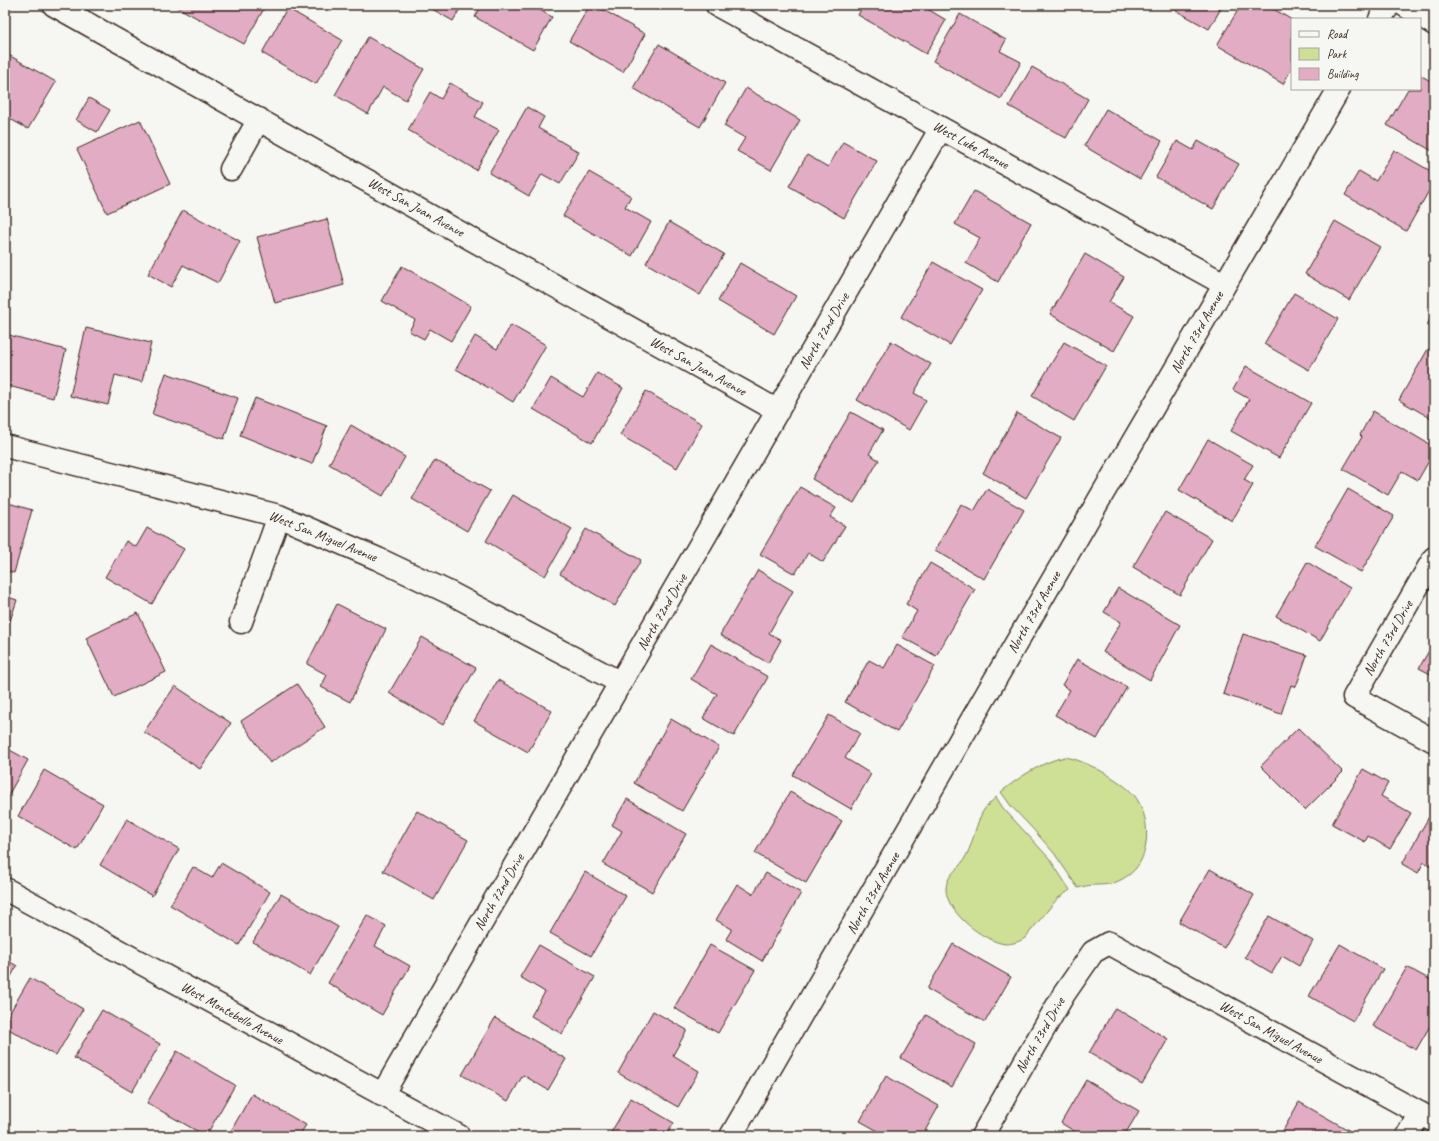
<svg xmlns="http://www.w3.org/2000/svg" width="1439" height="1141" viewBox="0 0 1439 1141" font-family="Caveat,sans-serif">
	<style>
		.green { fill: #cde095; stroke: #84855a }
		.building { fill: #e2acc4; stroke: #3b2a1e }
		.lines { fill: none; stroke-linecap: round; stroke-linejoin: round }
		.minor-casing { stroke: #3b2a1e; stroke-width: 25 }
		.minor { stroke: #f6f6f2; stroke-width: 22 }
		.labels { text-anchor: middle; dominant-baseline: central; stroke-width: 3.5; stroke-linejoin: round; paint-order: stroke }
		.street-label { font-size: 14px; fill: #3b2a1e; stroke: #f6f6f2 }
	</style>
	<rect width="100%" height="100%" fill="#f6f6f2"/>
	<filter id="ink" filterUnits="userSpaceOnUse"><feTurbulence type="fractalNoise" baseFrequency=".025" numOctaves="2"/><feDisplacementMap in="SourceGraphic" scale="8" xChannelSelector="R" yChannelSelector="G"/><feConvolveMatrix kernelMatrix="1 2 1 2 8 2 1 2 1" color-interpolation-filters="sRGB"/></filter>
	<g filter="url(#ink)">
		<!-- green -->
		<path class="green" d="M1065,757C1085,760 1121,780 1134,795C1151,816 1152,857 1130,874C1107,891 1099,881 1078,888L1054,853L1032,828L1011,806L1001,792C1018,778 1043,761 1065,757Z
			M996,797L1003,808L1049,858L1070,890L1057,899L1025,938C1019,942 1012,944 1005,944C983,941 946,912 946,889C946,876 957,870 963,861C973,846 974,829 982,813C985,807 991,802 996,797Z"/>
		<!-- building -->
		<path class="building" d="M178,5H266L244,44L177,7Z
			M425,5H462L453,21Z
			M482,5H531L552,17L533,50L475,17Z
			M590,5H595L645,34L623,72L569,41Z
			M864,5H928L926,8L946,20L926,54L858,15Z
			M1166,5H1223L1209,29Z
			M1241,5H1267L1292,20V68L1283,84L1217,45Z
			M287,8L342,40L316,84L262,53Z
			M960,14L1006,40L1000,51L1021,62L1001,99L933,61Z
			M368,37L424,69L406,100L383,87L368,114L335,95Z
			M659,44L725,83L700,127L633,88Z
			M5,53L56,82L28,129L5,116Z
			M1032,67L1088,99L1066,138L1009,106Z
			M1420,75L1434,83V152L1387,125L1408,89H1420Z
			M450,83L483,102L475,117L499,130L476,170L408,130L430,92L441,99Z
			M746,88L800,120L771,170L737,151L745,138L724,126Z
			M89,98L110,110L97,132L76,120Z
			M527,107L544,117L538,128L579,152L560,184L542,174L529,196L489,173Z
			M1106,109L1162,141L1140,179L1084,146Z
			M140,120L170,184L107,213L77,149Z
			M1177,141L1193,150L1198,141L1239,164L1213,209L1156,177Z
			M843,142L877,161L844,218L789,186L807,155L828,167Z
			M1394,150L1434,173V182L1406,231L1345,195L1359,171L1376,181Z
			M589,172L631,196L625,207L651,222L632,256L563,216Z
			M974,191L1031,223L998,282L966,263L980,238L955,224Z
			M183,210L240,241L218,283L183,265L171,287L148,274Z
			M327,219L344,285L275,303L257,237Z
			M1335,221L1380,247L1349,300L1305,274Z
			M669,222L724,254L700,295L646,263Z
			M1085,254L1124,277L1109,302L1134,316L1114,351L1050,314Z
			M933,262L982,290L950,345L901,317Z
			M740,263L796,296L774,334L718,301Z
			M402,266L471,306L451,341L430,329L424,339L409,331L415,320L382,301Z
			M1294,293L1338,319L1309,370L1264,344Z
			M1434,312V329L1427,325Z
			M511,325L546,345L513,402L456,369L475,336L497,349Z
			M86,328L151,343L142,382L115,375L108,405L70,396Z
			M5,334L66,350L53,398L5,385Z
			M891,341L931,364L914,393L926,400L909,430L857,400Z
			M1064,342L1106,366L1074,421L1032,396Z
			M1428,349L1434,352V420L1399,400Z
			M1246,366L1311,403L1279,458L1231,431L1249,399L1233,390Z
			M166,373L238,398L224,439L152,414Z
			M597,373L623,388L592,443L533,409L551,378L583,397Z
			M646,391L702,424L677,468L620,435Z
			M255,398L327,426L312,464L240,435Z
			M1373,411L1434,447V452L1418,480L1402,471L1388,495L1343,469L1362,437L1360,435Z
			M851,412L883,430L869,454L879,460L854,503L812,479Z
			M1017,413L1061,438L1026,498L983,473Z
			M351,425L405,457L383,496L329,464Z
			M1208,439L1253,465L1244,480L1253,485L1232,521L1179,490Z
			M435,460L490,491L467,531L412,499Z
			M800,487L836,508L830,517L845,526L823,562L808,553L795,574L760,554Z
			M987,489L1024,510L984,579L935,550L961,504L974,511Z
			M1348,489L1394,516L1361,572L1315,546Z
			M513,495L572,529L545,576L486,541Z
			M5,502L32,510L14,573L5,570Z
			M1165,512L1212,539L1180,595L1133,567Z
			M147,528L184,549L152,604L105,577L126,541L136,547Z
			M586,529L641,560L615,606L560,574Z
			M1307,562L1350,588L1320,641L1276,616Z
			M930,563L975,589L936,656L902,637L917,611L906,604Z
			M758,570L793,591L769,633L781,640L768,663L720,635Z
			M1118,588L1180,625L1150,680L1103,652L1121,622L1104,612Z
			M5,596L17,600L5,636Z
			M337,604L386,629L350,702L321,687L327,675L307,664Z
			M138,613L166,672L114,697L86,638Z
			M1243,634L1307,655L1296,687L1291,685L1281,714L1223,694Z
			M422,637L476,668L443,725L389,693Z
			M1434,642V676L1419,668Z
			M711,644L768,677L734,736L703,718L717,694L691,679Z
			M897,645L935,666L897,732L845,702L869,660L884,668Z
			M1077,659L1127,687L1097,739L1055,715L1070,690L1062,685Z
			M498,680L552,711L528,752L474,721Z
			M297,684L325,727L270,763L241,721Z
			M175,686L231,723L200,769L144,732Z
			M829,715L860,733L845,758L871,774L851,809L793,775Z
			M671,719L719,747L682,811L634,783Z
			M1298,728L1343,772L1305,810L1261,766Z
			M8,749L28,760L5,801V756Z
			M1363,769L1388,783L1381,796L1411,813L1390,849L1368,836L1365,842L1332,824Z
			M44,770L103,804L77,850L18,816Z
			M790,792L842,821L806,883L755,853Z
			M627,799L686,834L652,892L603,864L622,831L612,825Z
			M1434,808V868L1424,862L1418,873L1402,864Z
			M417,811L468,840L434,900L383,871Z
			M127,819L179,849L152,896L100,865Z
			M221,863L270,892L239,945L170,905L193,867L212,878Z
			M1210,869L1254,895L1224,948L1179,922Z
			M585,872L626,896L591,956L550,933Z
			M766,873L801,893L762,961L726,939L732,929L716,920L737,884L753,894Z
			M281,894L338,927L310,975L253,942Z
			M367,915L386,926L375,946L410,966L382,1015L328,983Z
			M1269,916L1313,941L1299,966L1282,956L1272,973L1245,957Z
			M953,944L1011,977L985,1022L927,989Z
			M1340,944L1383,969L1353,1021L1309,996Z
			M539,945L595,977L562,1034L531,1016L545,992L520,977Z
			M710,945L755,970L718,1033L674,1008Z
			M5,959L17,966L5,987Z
			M1407,967L1434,982V1019L1416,1050L1373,1026Z
			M30,978L83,1009L56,1056L5,1027V1021Z
			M1115,1008L1168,1039L1142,1084L1089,1053Z
			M102,1010L160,1044L132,1092L74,1058Z
			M653,1011L687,1030L673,1055L699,1071L678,1107L618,1073Z
			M926,1015L976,1044L952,1087L901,1058Z
			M495,1018L566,1059L548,1090L523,1075L508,1101L462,1075Z
			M177,1051L235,1085L206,1136L147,1103Z
			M886,1076L939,1106L922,1136H887L860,1121Z
			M1086,1080L1139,1111L1124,1136H1082L1061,1123Z
			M252,1094L306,1125L299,1136H228Z
			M631,1098L674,1123L666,1136H609Z
			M1299,1102L1352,1132L1349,1136H1280Z
			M320,1131L329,1136H317Z"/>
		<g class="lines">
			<!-- minor casing -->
			<g class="minor-casing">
				<path id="minor" d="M54,5L778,411
					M717,5L1224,284
					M1404,5L1434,24
					M1380,19L1389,5
					M231,169L259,119
					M5,446L279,516L378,559L452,594L621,683
					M1434,558L1354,697L1434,741
					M241,622L279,516
					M5,889L459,1136
					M382,1095L941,128
					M731,1136L1103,493L1339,89
					M982,1136L1064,994L1093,952L1109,943L1434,1121
					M1407,1136L1420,1113"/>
			</g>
			<!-- minor -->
			<use href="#minor" class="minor"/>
		</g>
	</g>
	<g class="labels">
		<!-- street labels -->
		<g class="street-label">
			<text transform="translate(971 145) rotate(29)">West Luke Avenue</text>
			<text transform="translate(416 207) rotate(29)">West San Juan Avenue</text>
			<text transform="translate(824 331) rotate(-60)">North 72nd Drive</text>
			<text transform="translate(1197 332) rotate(-60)">North 73rd Avenue</text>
			<text transform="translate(698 366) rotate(29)">West San Juan Avenue</text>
			<text transform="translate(323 536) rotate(22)">West San Miguel Avenue</text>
			<text transform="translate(662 612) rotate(-60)">North 72nd Drive</text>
			<text transform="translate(1034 612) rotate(-60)">North 73rd Avenue</text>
			<text transform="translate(1388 638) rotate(-60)">North 73rd Drive</text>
			<text transform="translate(499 892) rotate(-60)">North 72nd Drive</text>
			<text transform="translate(873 893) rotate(-60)">North 73rd Avenue</text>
			<text transform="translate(232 1013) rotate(29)">West Montebello Avenue</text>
			<text transform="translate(1271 1032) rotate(29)">West San Miguel Avenue</text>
			<text transform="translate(1040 1035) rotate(-60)">North 73rd Drive</text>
		</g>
	</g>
	<!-- margin -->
	<rect width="1439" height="1141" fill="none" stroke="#f6f6f2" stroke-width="20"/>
	<rect x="10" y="10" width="1419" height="1121" fill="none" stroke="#3b2a1e" stroke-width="1.5" filter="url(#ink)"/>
	<!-- legend -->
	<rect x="1291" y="18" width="130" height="72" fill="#f6f6f2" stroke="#aba49d"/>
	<rect x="1299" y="31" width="20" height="6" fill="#f6f6f2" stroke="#aba49d"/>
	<text x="1327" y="38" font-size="12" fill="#3b2a1e">Road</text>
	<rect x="1299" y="48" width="20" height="12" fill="#cde095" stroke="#aba49d"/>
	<text x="1327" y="58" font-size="12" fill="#3b2a1e">Park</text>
	<rect x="1299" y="68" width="20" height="12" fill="#e2acc4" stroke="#aba49d"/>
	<text x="1327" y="78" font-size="12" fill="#3b2a1e">Building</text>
</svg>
